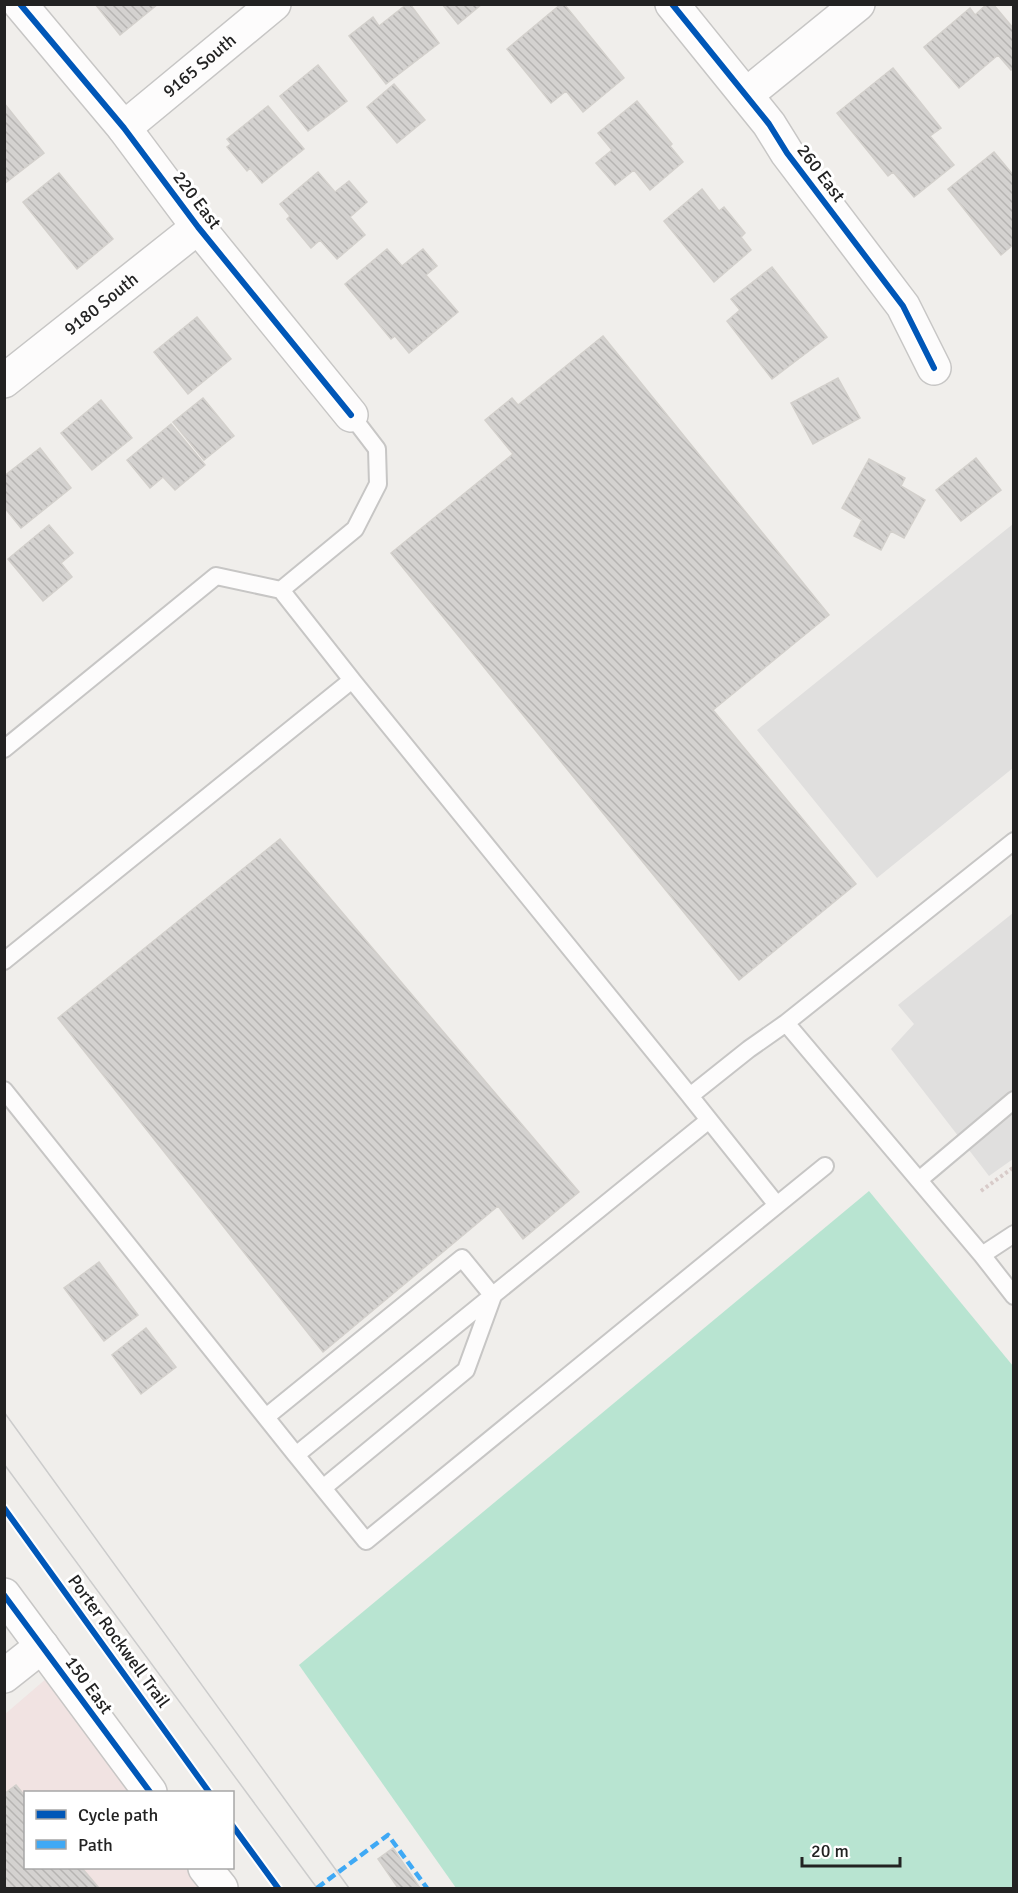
<svg xmlns="http://www.w3.org/2000/svg" width="1018" height="1893" viewBox="0 0 1018 1893" font-family="Signika,sans-serif">
	<style>
		.commercial { fill: #f1e3e2 }
		.pitch { fill: #b8e4d1 }
		.parking { fill: #e0dfde }
		.building { fill: url(#building-back-hatch); stroke: #d3d0cc; stroke-width: 1.5 }
		.lines { fill: none; stroke-linecap: round; stroke-linejoin: round }
		.lane-casing { stroke: #c7c6c5; stroke-width: 20 }
		.street-casing { stroke: #c7c6c5; stroke-width: 36 }
		.path { stroke: #d8cbc9; stroke-width: 4; stroke-dasharray: 3 3; stroke-linecap: butt }
		.lane { stroke: #fdfcfc; stroke-width: 16 }
		.street { stroke: #fdfcfc; stroke-width: 33 }
		.tram { stroke: #ccc; stroke-width: 1.5 }
		.quiet { stroke: #3fa9f5; stroke-width: 4.5; stroke-dasharray: 9 4.5; stroke-linecap: butt }
		.cycleway-casing { stroke: #fff; stroke-width: 10 }
		.cycleway { stroke: #0057b8; stroke-width: 6 }
		.labels { text-anchor: middle; dominant-baseline: central; stroke-width: 6; stroke-linejoin: round; paint-order: stroke }
		.street-label { font-size: 18px; fill: #222; stroke: #fff }
	</style>
	<defs>
		<pattern id="building-back-hatch" width="6" height="6" patternUnits="userSpaceOnUse" patternTransform="scale(1.5)"><rect width="6" height="6" fill="#d4d2d0"/><path d="M-1 5l2 2M0 0l6 6M5-1l2 2" fill="none" stroke="#b6b4b2"/></pattern>
	</defs>
	<rect width="100%" height="100%" fill="#f0eeeb"/>
	<!-- commercial -->
	<path class="commercial" d="M54,1672L137,1792H26V1868H188L202,1888H5L4,1715Z"/>
	<!-- pitch -->
	<path class="pitch" d="M869,1191L1013,1366V1888H456L299,1665Z"/>
	<!-- parking -->
	<path class="parking" d="M1013,524V768L877,878L757,730Z
		M1013,913V1159L989,1176L891,1049L914,1024L898,1005Z"/>
	<!-- building -->
	<path class="building" d="M95,4H158L120,35Z
		M407,4H410L439,43L386,84L349,36L373,17L379,26Z
		M442,4H482L458,24Z
		M561,4H564L624,78L583,112L566,91L551,103L507,49Z
		M987,4H993L1014,29V68L1011,70L998,55L959,88L924,47L970,8L975,15Z
		M318,65L347,101L308,131L280,96Z
		M893,68L941,128L930,136L954,165L914,197L893,172L888,176L837,113Z
		M394,84L425,120L397,143L367,107Z
		M637,101L672,144L670,146L683,162L650,190L634,170L615,185L596,163L612,150L598,133Z
		M4,103L44,153L4,184Z
		M268,106L304,149L262,183L250,168L247,171L227,147L231,144L227,139Z
		M994,152L1014,176V244L1001,255L948,189Z
		M318,172L335,192L349,181L367,202L350,217L365,235L337,259L320,240L311,248L287,219L290,216L280,204Z
		M59,173L113,239L77,269L23,202Z
		M702,189L719,211L724,207L745,233L741,237L751,250L714,282L664,221Z
		M387,249L402,266L423,249L437,266L426,275L458,312L409,353L395,336L391,339L345,284Z
		M772,267L827,337L772,379L727,321L740,310L731,299Z
		M197,317L231,359L188,394L154,352Z
		M603,336L829,615L713,710L856,884L739,980L391,553L513,454L485,420L512,398L518,405Z
		M838,378L860,418L813,444L791,403Z
		M203,398L234,436L204,460L173,422Z
		M101,400L132,438L92,470L61,433Z
		M171,424L205,465L175,490L163,477L150,488L127,460Z
		M40,448L71,488L21,528L4,507V476Z
		M976,458L1001,490L961,521L936,490Z
		M869,459L905,478L901,486L925,500L904,538L891,531L881,550L854,536L862,520L842,508Z
		M49,525L73,553L61,563L72,577L43,601L8,559Z
		M280,839L579,1192L523,1239L498,1206L323,1352L58,1018Z
		M99,1262L138,1315L104,1341L64,1288Z
		M146,1328L176,1367L141,1394L112,1355Z
		M16,1785L26,1797V1868H82L99,1888H4V1794Z
		M393,1848L420,1888H398L378,1859Z"/>
	<g class="lines">
		<!-- lane casing -->
		<g class="lane-casing">
			<path id="lane" d="M281,590L355,529L378,484L377,449L351,415
				M352,680L690,1096L749,1049L786,1023
				M4,749L216,576L281,590L352,680L4,961
				M1014,841L786,1023L982,1255L1014,1296
				M4,1090L296,1455
				M690,1096L777,1205L366,1541L296,1455L709,1120
				M919,1180L1014,1100
				M777,1205L825,1166
				M982,1255L1014,1234
				M266,1417L462,1258L493,1296L466,1370L323,1488"/>
		</g>
		<!-- street casing -->
		<g class="street-casing">
			<g id="street">
				<path d="M20,4L124,128L198,227L351,415"/>
				<path d="M672,4L769,124L787,153L903,306L934,368"/>
				<path d="M746,95L858,4"/>
				<path id="s1" d="M124,128L274,4"/>
				<path id="s2" d="M4,381L198,227"/>
				<path d="M4,1595L150,1792"/>
				<path d="M4,1676L42,1646"/>
				<path d="M205,1868L221,1888"/>
			</g>
		</g>
		<!-- path -->
		<path class="path" d="M981,1191L1014,1167"/>
		<!-- lane -->
		<use href="#lane" class="lane"/>
		<!-- street -->
		<use href="#street" class="street"/>
		<!-- tram -->
		<path class="tram" d="M4,1412L349,1888
			M4,1464L317,1888"/>
		<!-- quiet -->
		<path class="quiet" d="M317,1888L388,1835L427,1888"/>
		<!-- cycleway casing -->
		<g class="cycleway-casing">
			<path id="cycleway" d="M20,4L124,128L198,227L351,415
				M672,4L769,124L787,153L903,306L934,368
				M4,1508L209,1792
				M4,1595L150,1792
				M232,1825L278,1888"/>
		</g>
		<!-- cycleway -->
		<use href="#cycleway" class="cycleway"/>
	</g>
	<g class="labels">
		<!-- street labels -->
		<g class="street-label">
			<text stroke="none"><textPath href="#s1" startOffset="98">9165 South</textPath></text>
			<text transform="translate(821 173) rotate(53)">260 East</text>
			<text transform="translate(197 200) rotate(53)">220 East</text>
			<text stroke="none"><textPath href="#s2" startOffset="124">9180 South</textPath></text>
			<text transform="translate(119 1641) rotate(54)">Porter Rockwell Trail</text>
			<text transform="translate(89 1685) rotate(54)">150 East</text>
		</g>
	</g>
	<!-- border -->
	<rect width="1018" height="1893" fill="none" stroke="#222222" stroke-width="12"/>
	<!-- legend -->
	<rect x="24" y="1791" width="210" height="78" fill="#ffffff" stroke="#a7a7a7" stroke-width="1.5"/>
	<rect x="36" y="1810" width="30" height="9" fill="#0057b8" stroke="#a7a7a7" stroke-width="1.5"/>
	<text x="78" y="1821" font-size="18" fill="#222222">Cycle path</text>
	<rect x="36" y="1840" width="30" height="9" fill="#3fa9f5" stroke="#a7a7a7" stroke-width="1.5"/>
	<text x="78" y="1851" font-size="18" fill="#222222">Path</text>
	<!-- scale -->
	<path d="M802 1857v9h98v-9" fill="none" stroke="#222222" stroke-width="3"/>
	<text x="811" y="1857" font-size="18" fill="#222222" stroke="#ffffff" stroke-width="4.5" paint-order="stroke">20 m</text>
</svg>
